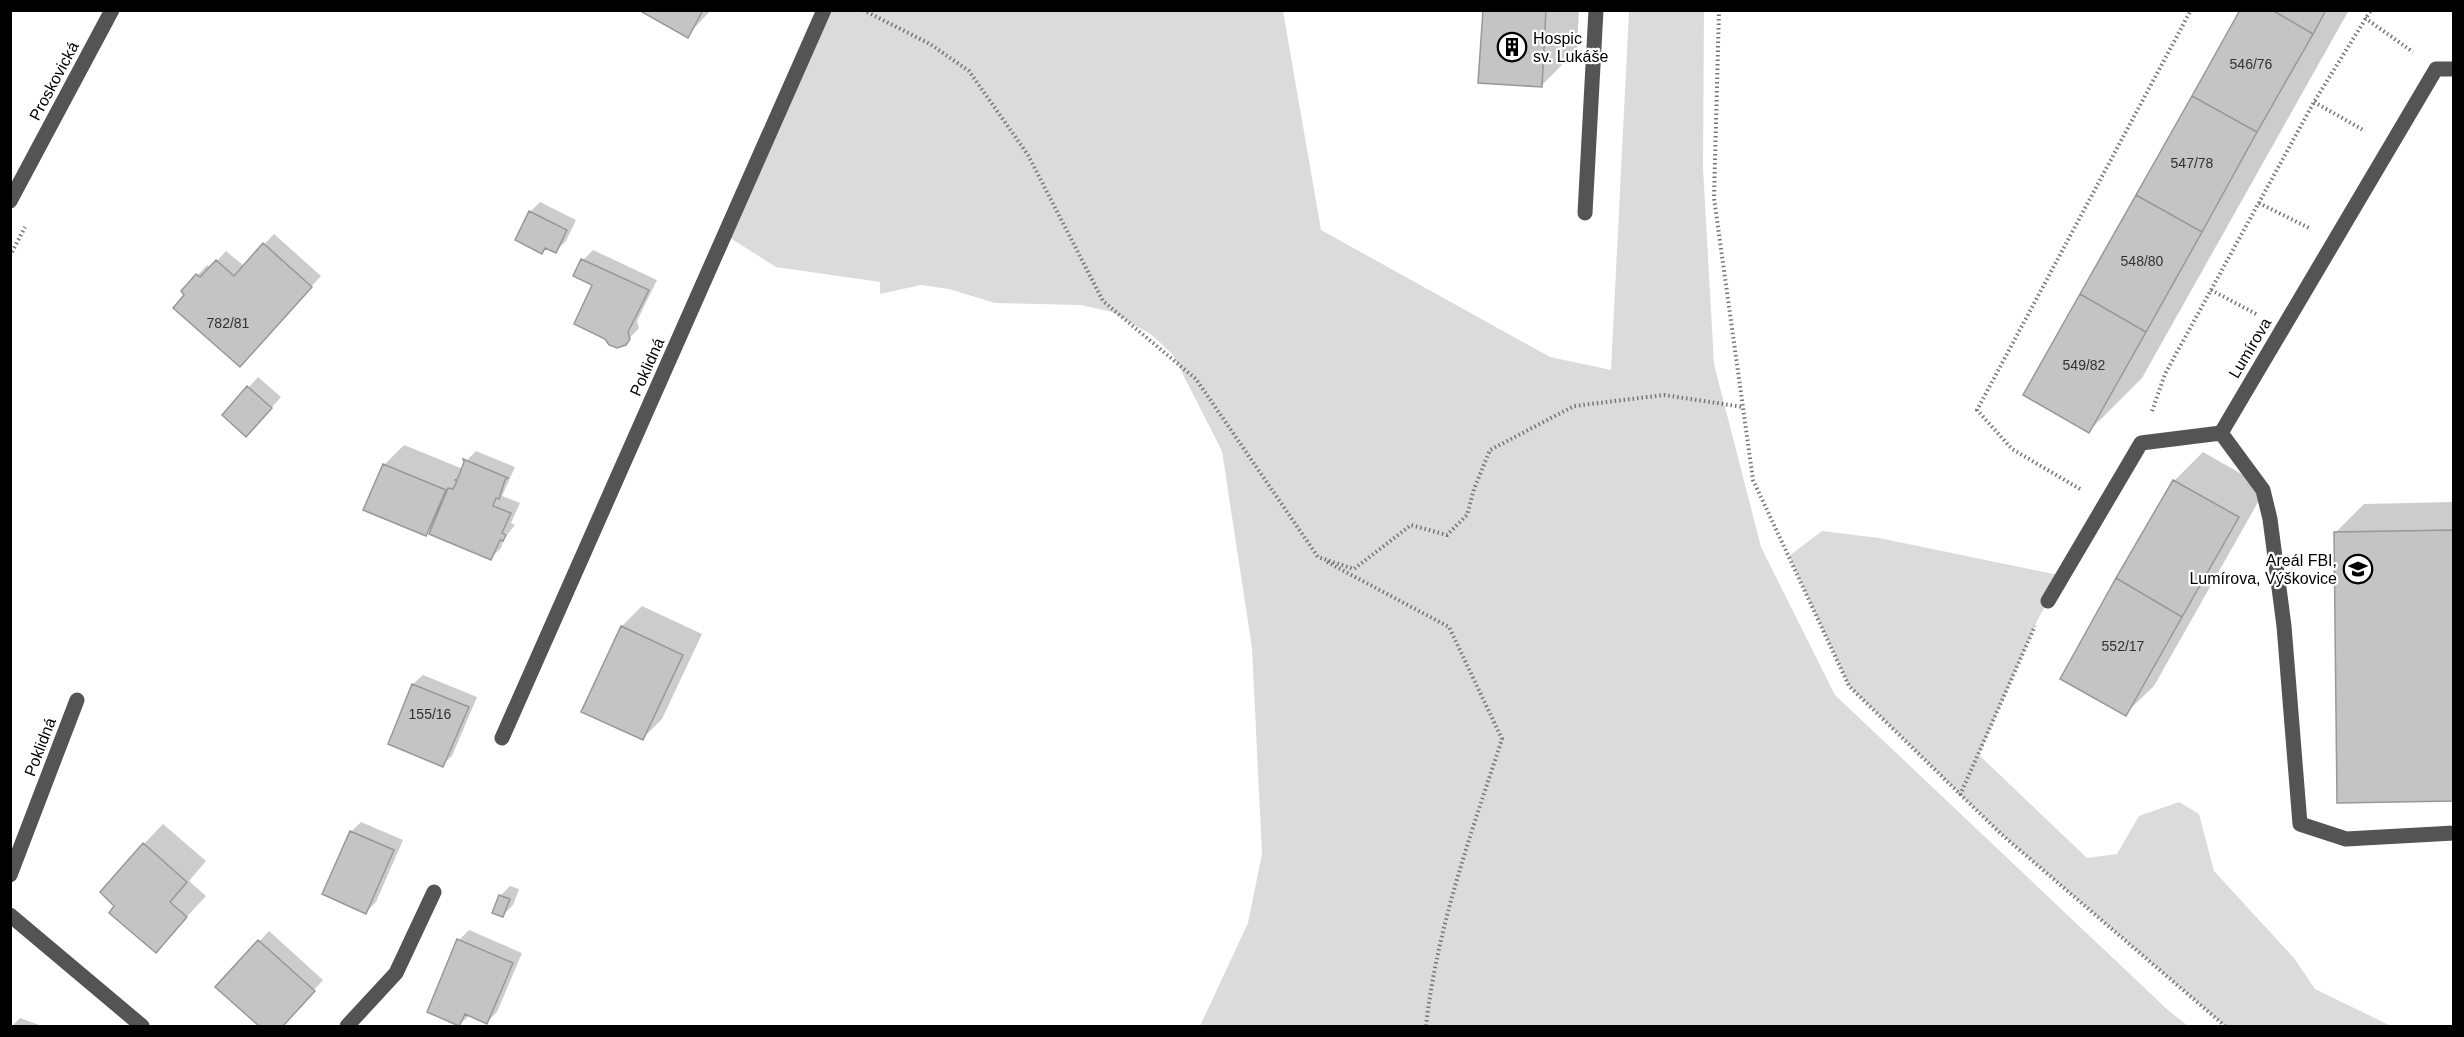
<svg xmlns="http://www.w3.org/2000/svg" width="2464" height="1037" viewBox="0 0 2464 1037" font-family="Arial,sans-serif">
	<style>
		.green { fill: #dbdbdb }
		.shadow { fill: #0003 }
		.building { fill: #c4c4c4; stroke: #989898; stroke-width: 1.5 }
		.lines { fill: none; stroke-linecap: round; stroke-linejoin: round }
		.path { stroke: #767676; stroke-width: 4; stroke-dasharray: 1.5 3; stroke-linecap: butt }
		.minor { stroke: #545454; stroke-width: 15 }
		.labels { text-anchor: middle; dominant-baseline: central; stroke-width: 4.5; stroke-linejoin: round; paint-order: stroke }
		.number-label { font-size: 14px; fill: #313131 }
		.poi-label { font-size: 16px; fill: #000; stroke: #fff; text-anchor: start }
		.street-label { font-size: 16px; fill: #000; stroke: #fff }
	</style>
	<rect width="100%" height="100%" fill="#fff"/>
	<!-- green -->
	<path class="green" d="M821,11H1283L1321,230L1550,357L1611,370L1629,11H1704L1703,168L1714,364L1761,547L1835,695L2169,1011L2188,1026H1200L1248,923L1262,854L1252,648L1222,451L1173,355L1152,335L1112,312L1081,305L995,303L949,289L921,285L880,294V282L776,267L727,236Z
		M1822,531L1879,538L2063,576L2039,617L1979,755L2087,858L2117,854L2139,816L2179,802L2199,814L2214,871L2294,958L2315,989L2391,1026H2225L2001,834L1849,686L1789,556Z"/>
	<!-- shadow -->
	<path class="shadow" d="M645,10H711L687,36Z
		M1484,10H1579L1577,50L1541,86Z
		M2242,10H2349L2142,378L2089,431Z
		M540,202L576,220L566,241L556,251L547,247L542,252L530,212Z
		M274,234L321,276L249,355L183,291L207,265L211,268L226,251L244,266Z
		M593,250L657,280L637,321L639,328L625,343L606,338L594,285L583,260Z
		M258,377L281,397L256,425L224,415Z
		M404,445L463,469L466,461L476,451L515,467L502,496L520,503L511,523L515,525L505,537L501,548L491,558L433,526L426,534L384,465Z
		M2203,452L2266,488L2154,686L2125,714L2174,481Z
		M2454,502V800L2335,533L2364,504Z
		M642,606L702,634L662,719L642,739L583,711L622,626Z
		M423,675L477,697L452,756L442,765L390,743L413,684Z
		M361,822L403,840L376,902L366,912L351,832Z
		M163,824L206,861L189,881L206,896L155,951L116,905L144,844Z
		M510,886L519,889L513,905L503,915L500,896Z
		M469,930L522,953L497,1012L487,1022L470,1015L459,1025V940Z
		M269,931L323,980L282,1026H261L217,987Z
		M20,1018L42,1026H12Z"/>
	<!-- building -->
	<path class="building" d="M643,10H703L688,38L642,12Z
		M1483,10H1546L1542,87L1478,83Z
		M2240,10H2272L2313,34L2257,132L2192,96Z
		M2272,10H2326L2313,34Z
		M2192,96L2257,132L2202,232L2136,195Z
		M2136,195L2202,232L2146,332L2080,294Z
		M529,211L567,230L556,253L545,248L542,254L515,240Z
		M263,243L312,287L240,367L173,308L184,295L181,291L196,274L200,277L216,260L234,276Z
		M581,259L649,290L628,332L630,339L626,345L617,348L609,345L605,339L574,324L592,285L573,276Z
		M2080,294L2146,332L2089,433L2023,395Z
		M247,386L272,408L246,437L222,415Z
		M463,459L508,478L505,480L499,499L496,498L493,506L511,513L502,533L506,535L503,541L500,540L491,560L429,534L448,488L453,489L457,481L455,480L458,478L464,462Z
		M383,464L446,490L426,536L363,510Z
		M2173,480L2239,517L2182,617L2116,578Z
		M2454,530V801L2337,803L2334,532Z
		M2116,578L2182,617L2126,716L2060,679Z
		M621,626L683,655L643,740L581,712Z
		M412,684L469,707L443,767L388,744Z
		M350,831L394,850L366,914L322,894Z
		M143,843L187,882L170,902L187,917L156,953L109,913L114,906L100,892Z
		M499,895L510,899L503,917L492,913Z
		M457,939L513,963L487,1024L465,1014L459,1026L427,1012Z
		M258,940L315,991L283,1026H259L215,987Z"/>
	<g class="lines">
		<!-- path -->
		<path class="path" d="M863,10L930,44L969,71L1028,155L1103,301L1196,379L1318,557L1354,569L1411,525L1447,535L1467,515L1474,489L1490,450L1574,406L1664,395L1743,407
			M1719,10L1714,198L1753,480L1849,686L2001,834L2225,1026
			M2365,18L2413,52
			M2314,102L2365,131
			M2259,203L2309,228
			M10,256L25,227
			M2211,290L2258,315
			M2152,411L2165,374L2314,102L2371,10
			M2080,489L2012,449L1977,410L2191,10
			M1327,562L1449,627L1502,739C1471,834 1437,927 1426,1026
			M1960,795L2035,626"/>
		<!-- minor -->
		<path class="minor" d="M10,201L112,10
			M1585,213L1596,10
			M2221,433L2263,490L2270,519L2284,626L2300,824L2346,839L2454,833
			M2048,601L2141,443L2221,433L2436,69H2454
			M502,738L824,10
			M10,875L77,700
			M10,915L142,1026
			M347,1026L396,973L434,892"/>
	</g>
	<!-- icons -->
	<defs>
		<g id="building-ring" transform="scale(1.5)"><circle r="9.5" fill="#fff" stroke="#000" stroke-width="1.5"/><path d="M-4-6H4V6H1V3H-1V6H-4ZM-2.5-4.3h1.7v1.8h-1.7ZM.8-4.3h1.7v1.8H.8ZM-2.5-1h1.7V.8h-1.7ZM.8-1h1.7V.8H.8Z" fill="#000"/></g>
		<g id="university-ring" transform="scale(1.5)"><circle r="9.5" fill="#fff" stroke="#000" stroke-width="1.5"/><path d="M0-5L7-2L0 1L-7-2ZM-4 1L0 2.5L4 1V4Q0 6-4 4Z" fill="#000"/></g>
	</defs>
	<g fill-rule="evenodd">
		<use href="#building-ring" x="1512" y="47"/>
		<use href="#university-ring" x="2358" y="569"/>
	</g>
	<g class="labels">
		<!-- number labels -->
		<g class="number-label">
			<text x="2251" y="64">546/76</text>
			<text x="2192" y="163">547/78</text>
			<text x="2142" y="261">548/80</text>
			<text x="228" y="323">782/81</text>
			<text x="2084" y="365">549/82</text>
			<text x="2123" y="646">552/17</text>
			<text x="430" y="714">155/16</text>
		</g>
		<!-- poi labels -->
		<g class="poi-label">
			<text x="1533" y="38">Hospic<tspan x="1533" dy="18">sv. Lukáše</tspan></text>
			<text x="2337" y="560" text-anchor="end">Areál FBI,<tspan x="2337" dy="18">Lumírova, Výškovice</tspan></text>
		</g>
		<!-- street labels -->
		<g class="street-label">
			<text transform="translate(54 81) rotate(-62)">Proskovická</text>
			<text transform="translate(2250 348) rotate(-59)">Lumírova</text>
			<text transform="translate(647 367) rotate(-66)">Poklidná</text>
			<text transform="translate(40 747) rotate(-69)">Poklidná</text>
		</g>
	</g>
	<!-- border -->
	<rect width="2464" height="1037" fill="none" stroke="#000000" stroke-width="24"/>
</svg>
